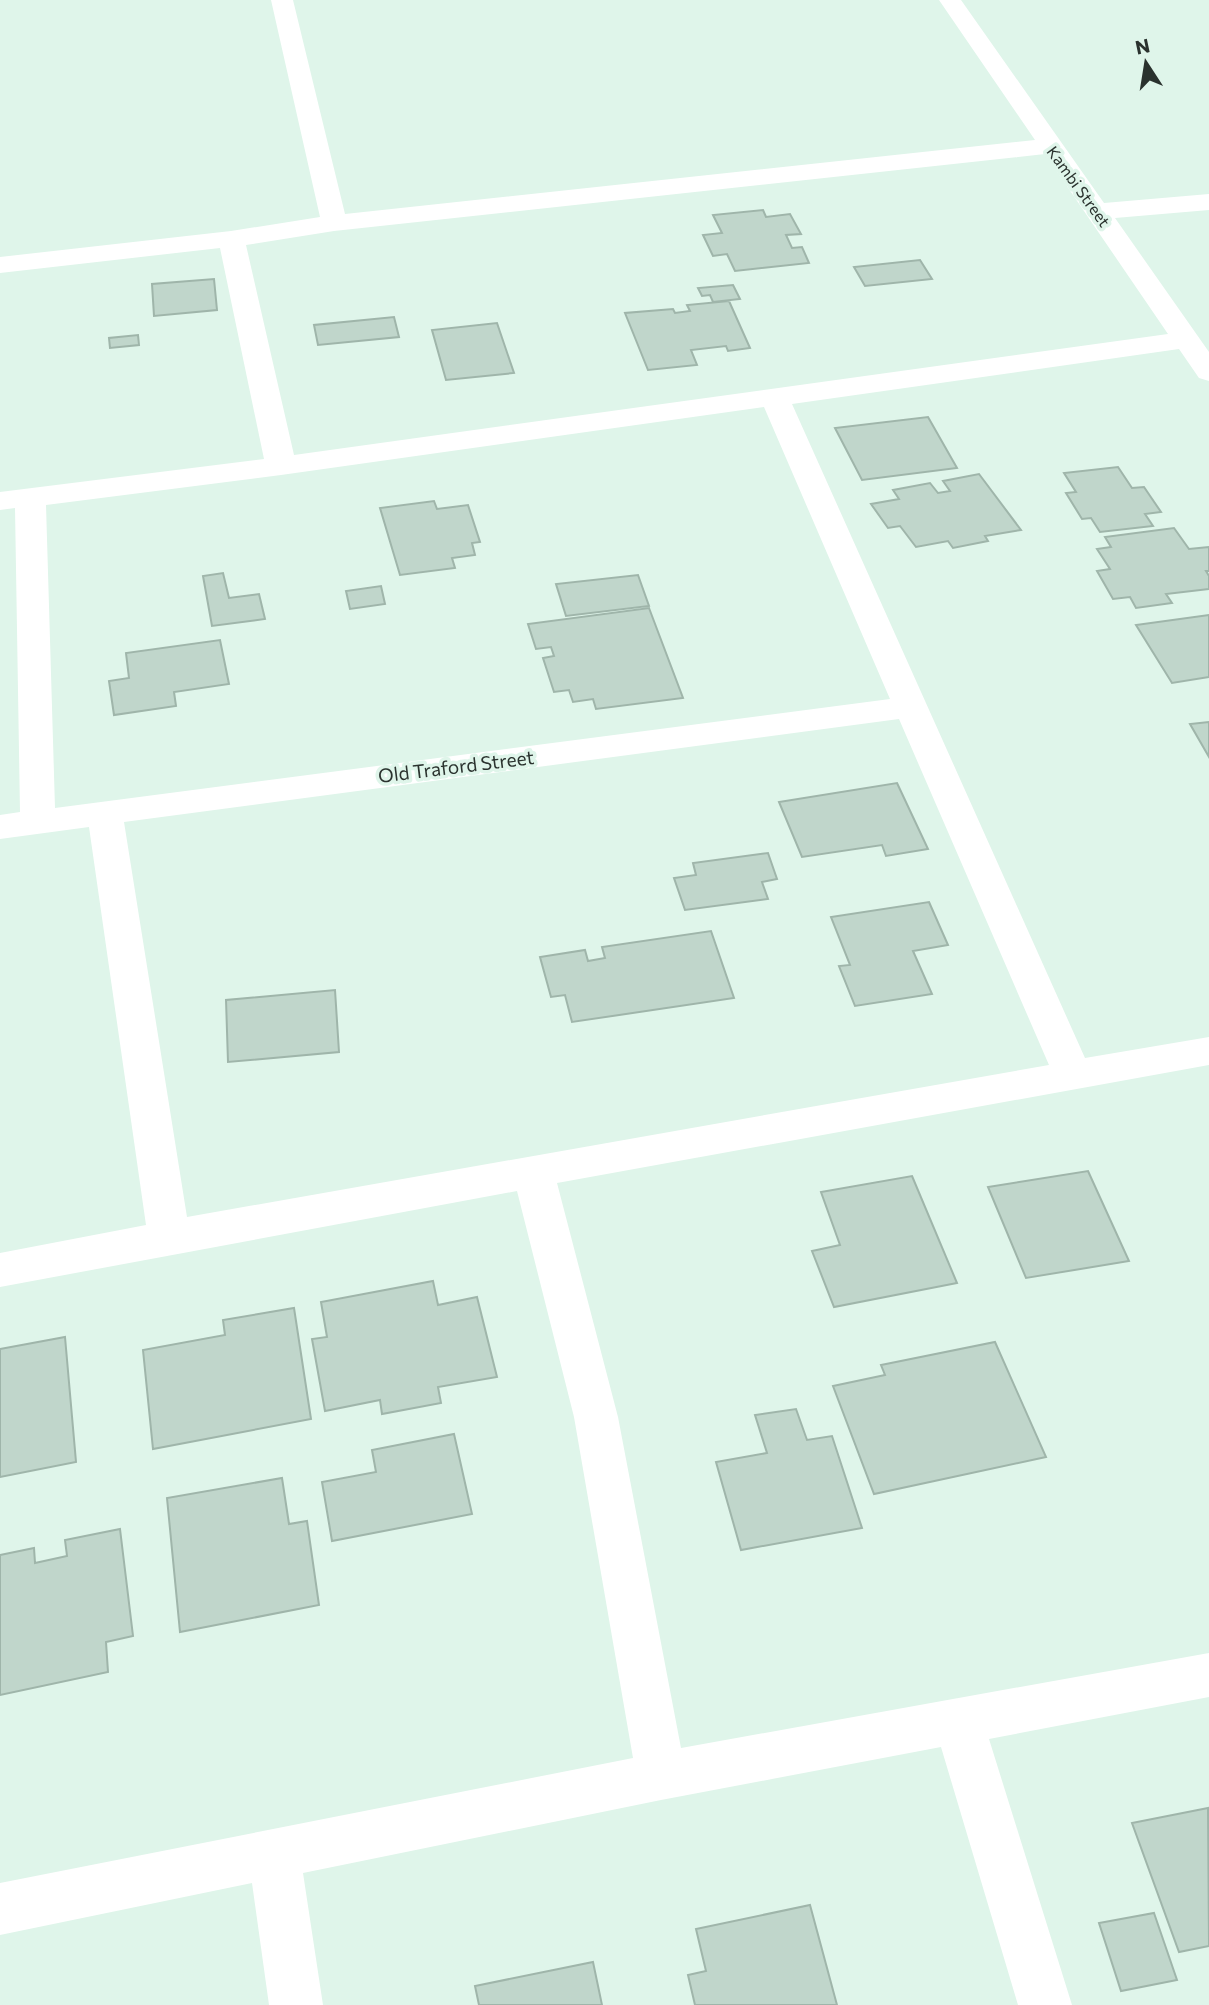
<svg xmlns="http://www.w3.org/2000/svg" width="1209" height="2005" viewBox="0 0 1209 2005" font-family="Commissioner,sans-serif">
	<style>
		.building { fill: #c0d6cb; stroke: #9fb5aa; stroke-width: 2 }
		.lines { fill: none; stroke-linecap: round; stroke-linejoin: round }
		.street { fill: #fff; fill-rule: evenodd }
		.labels { text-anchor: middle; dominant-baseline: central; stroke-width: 7; stroke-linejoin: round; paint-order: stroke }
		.far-street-label { font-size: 16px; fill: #2a322e; stroke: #dff5ea }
		.street-label { font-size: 19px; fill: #2a322e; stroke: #dff5ea }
	</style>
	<rect width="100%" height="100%" fill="#dff5ea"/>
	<!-- building -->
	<path class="building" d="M763,210L766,217L790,214L801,234L786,235L792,248L802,247L809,263L735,271L727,254L713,256L703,235L722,233L713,215Z
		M920,260L932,279L865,286L854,267Z
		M214,279L217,310L154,316L152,284Z
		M733,285L740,299L713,302L710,295L702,296L698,288Z
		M729,301L750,348L728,351L726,346L691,350L697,365L648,370L625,313L673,309L675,313L690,311L687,305Z
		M394,317L399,337L318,345L314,325Z
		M497,323L514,373L446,380L432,330Z
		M138,335L139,345L110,348L109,338Z
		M928,417L957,468L862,480L835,428Z
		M1118,467L1132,488L1144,487L1161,512L1145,514L1153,526L1100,532L1091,518L1082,519L1066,493L1076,492L1064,473Z
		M979,474L1021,530L985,536L988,541L953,548L948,541L916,547L900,526L888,528L871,504L899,499L893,490L930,483L938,493L950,491L943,481Z
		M434,501L437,509L468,505L480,542L472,543L475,555L452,558L455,568L400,575L380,508Z
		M1174,528L1189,549L1209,547V571H1206L1209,576V589L1166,594L1172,603L1136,608L1130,597L1113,599L1097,571L1110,569L1097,549L1111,547L1105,537Z
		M223,573L229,598L259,594L265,619L212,626L203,576Z
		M638,575L649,606L566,616L556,584Z
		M381,586L385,604L350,609L346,591Z
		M649,608L683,698L596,709L593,699L573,702L569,690L554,692L543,658L554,656L551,647L536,649L528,624Z
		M1209,615V677L1172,683L1136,625Z
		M220,640L229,684L174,692L176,706L114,715L109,681L129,678L126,653Z
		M1209,722V757L1190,724Z
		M897,783L928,849L886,856L882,845L802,857L779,802Z
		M768,853L777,879L762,882L768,899L685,910L674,878L696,875L693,863Z
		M929,902L948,945L913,951L932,994L855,1006L839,966L850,965L831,917Z
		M711,931L734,998L572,1022L565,995L551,997L540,957L585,950L588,961L605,958L602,947Z
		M335,990L339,1052L228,1062L226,1000Z
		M1088,1171L1129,1261L1026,1278L988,1187Z
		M912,1176L957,1283L834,1307L812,1251L840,1245L821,1192Z
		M433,1281L438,1305L477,1297L497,1377L438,1387L441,1403L382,1414L380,1400L325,1411L312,1339L327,1337L321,1302Z
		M294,1308L311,1419L153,1449L143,1350L225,1335L223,1320Z
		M65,1337L76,1462L0,1477V1349Z
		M995,1342L1046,1457L874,1494L833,1386L885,1375L881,1365Z
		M796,1409L807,1440L832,1436L862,1528L741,1550L716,1462L767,1453L755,1415Z
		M454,1434L472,1514L332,1541L322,1482L376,1472L372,1450Z
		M282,1478L289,1524L307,1521L319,1605L180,1632L167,1498Z
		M120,1529L133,1636L106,1642L108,1672L0,1695V1555L34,1548L35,1563L67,1556L65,1540Z
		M1208,1808L1209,1946L1179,1952L1132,1823Z
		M810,1905L837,2005H695L688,1975L706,1971L696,1929Z
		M1154,1913L1177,1980L1121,1991L1099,1923Z
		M593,1962L602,2005H479L475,1986Z"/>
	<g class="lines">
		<!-- street -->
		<path class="street" d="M271,0H293L345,214L1035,140L939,0H961L1104,203L1209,194V210L1115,218L1209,352V381L1199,378L1179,349L792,404L1085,1058L1209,1037V1065L557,1183L618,1417L681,1748L1209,1653V1697L989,1739L1072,2005H1018L941,1747L661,1800L303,1873L323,2005H269L252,1883L0,1935V1883L633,1758L574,1417L517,1191L0,1287V1253L146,1225L89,827L0,839V815L20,812L15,508L0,510V492L264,459L220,248L0,273V257L231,231L320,217ZM1045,154L1168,334L294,455L246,245L334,231ZM764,407L890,699L55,808L46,505L281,475ZM899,719L1049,1065L187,1217L124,822Z"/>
	</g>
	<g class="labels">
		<!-- far-street labels -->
		<g class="far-street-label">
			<text transform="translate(1079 186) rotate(54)">Kambi Street</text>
		</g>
		<!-- street labels -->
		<g class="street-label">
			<text transform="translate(456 766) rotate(-7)">Old Traford Street</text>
		</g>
	</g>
	<!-- north arrow -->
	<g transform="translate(1146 63) rotate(348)" stroke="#dff5ea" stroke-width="5" paint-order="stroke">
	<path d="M0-5L12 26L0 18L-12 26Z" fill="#2a322e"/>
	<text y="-10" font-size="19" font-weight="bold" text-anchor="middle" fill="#2a322e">N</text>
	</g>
</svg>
